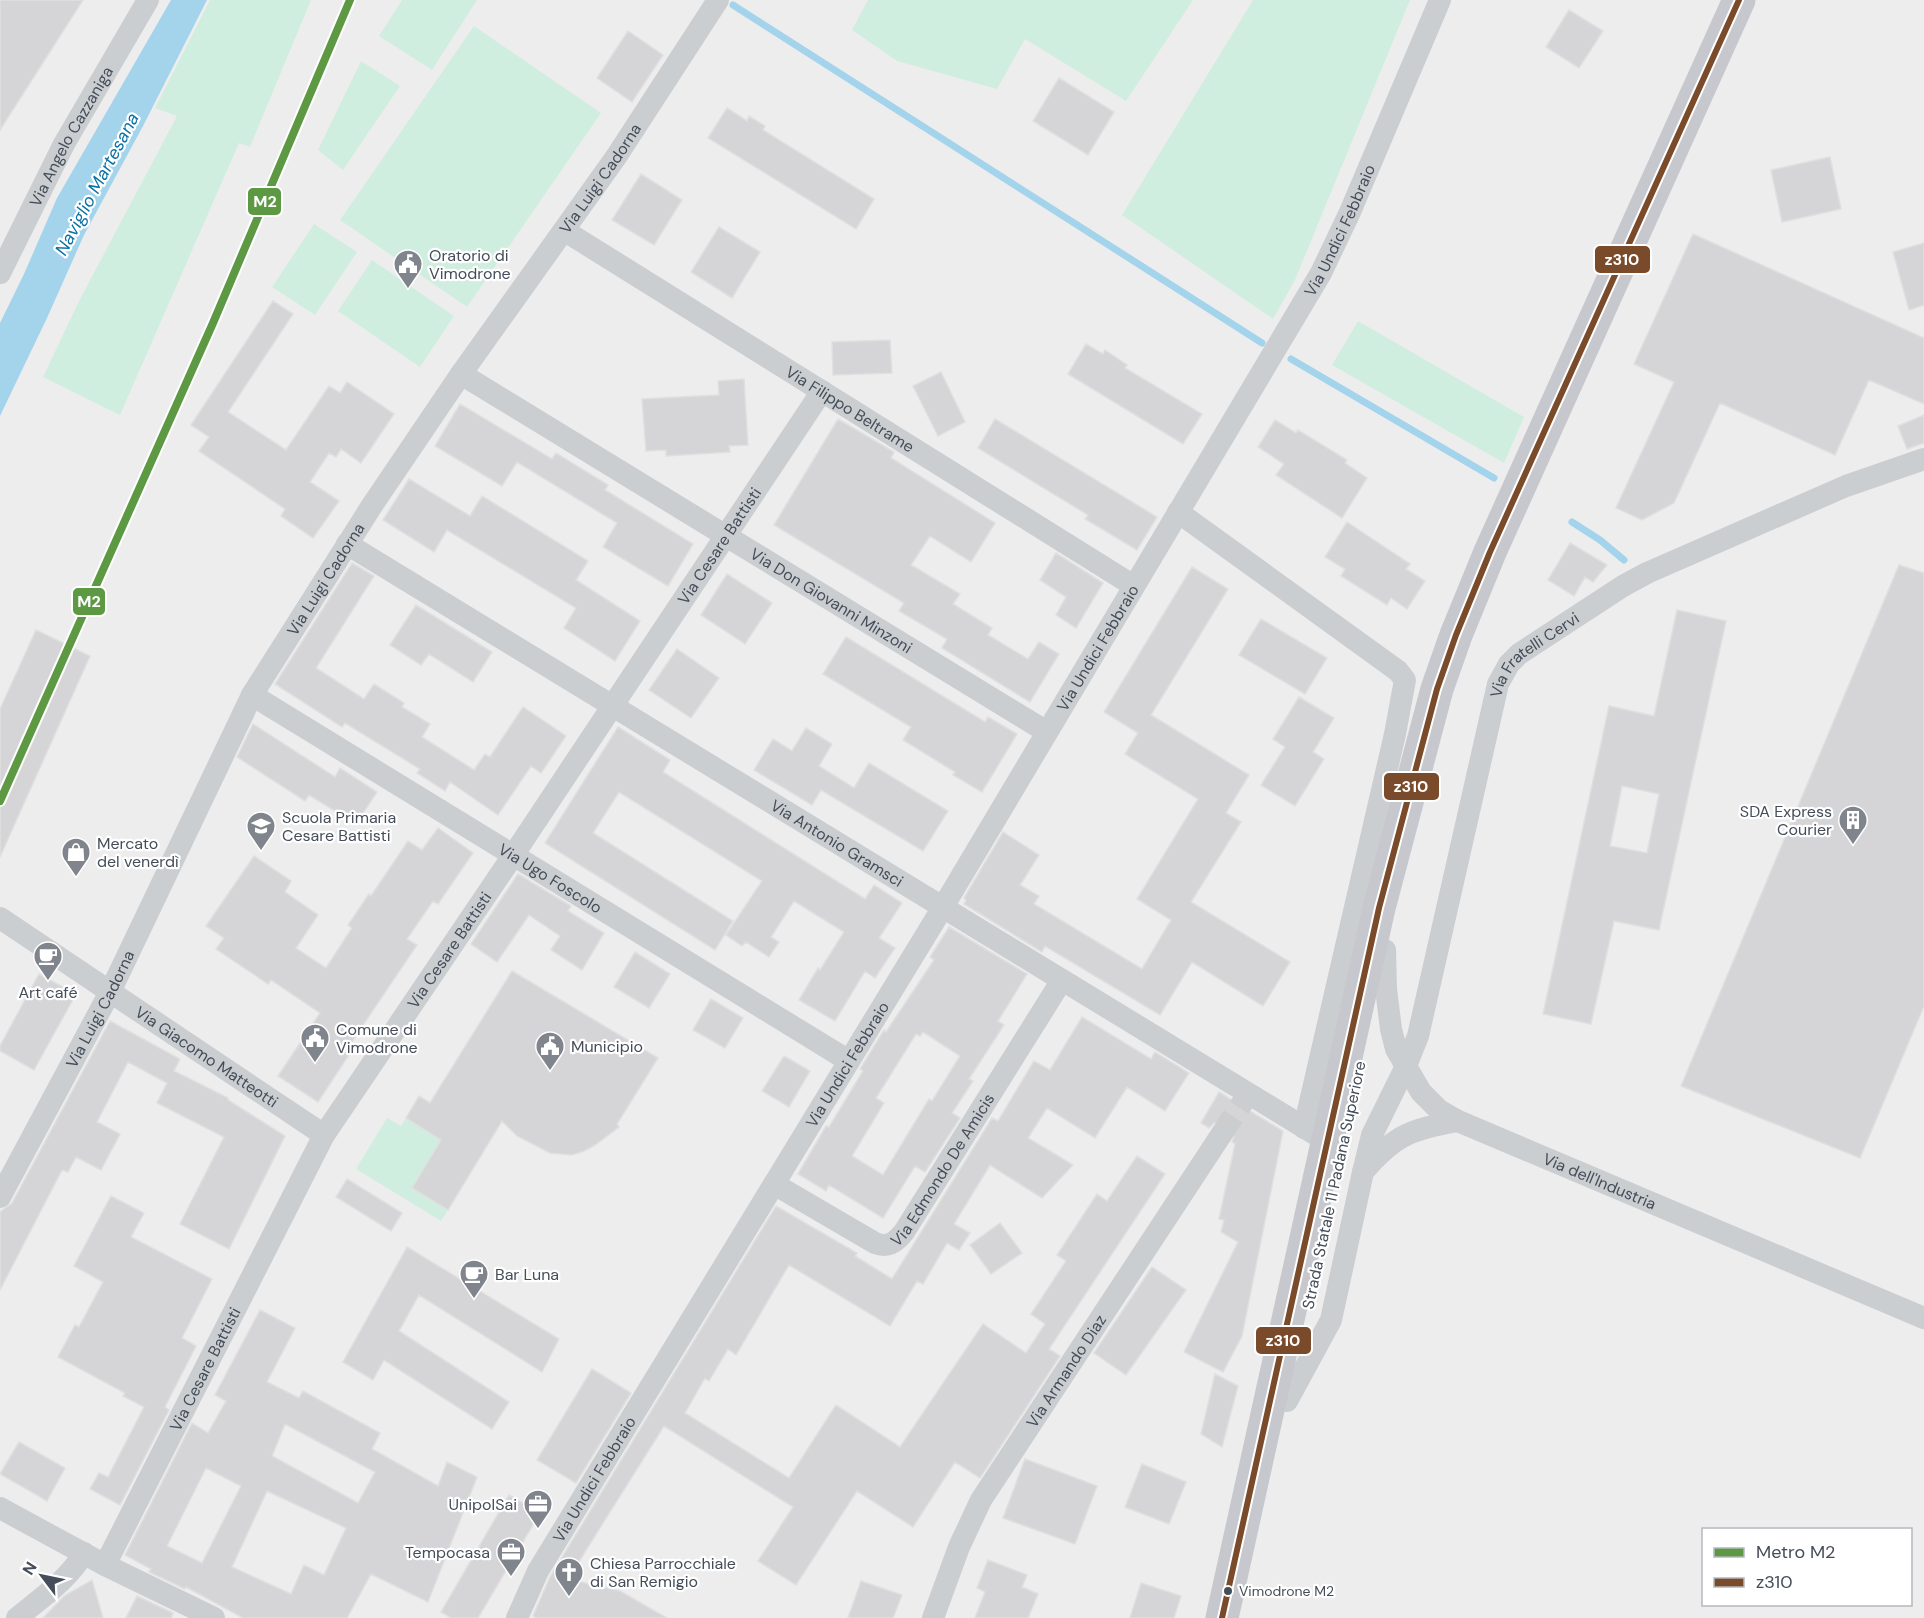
<svg xmlns="http://www.w3.org/2000/svg" width="1924" height="1618" viewBox="0 0 1924 1618" font-family="'DM Sans',sans-serif">
	<style>
		.green { fill: #d0eedf }
		.water { fill: #a4d4ec }
		.lines { fill: none; stroke-linecap: round; stroke-linejoin: round }
		.stream { stroke: #a4d4ec; stroke-width: 7 }
		.building { fill: #d5d5d7; stroke: #dfdfe0; stroke-width: 1.5; fill-rule: evenodd }
		.street-tunnel { stroke: #cccdcf; stroke-width: 22; stroke-dasharray: 22 11; stroke-linecap: butt }
		.street { stroke: #cbced1; stroke-width: 22 }
		.primary { stroke: #c6c8ce; stroke-width: 33 }
		.bus-1-casing { stroke: #fff; stroke-width: 10 }
		.bus-1 { stroke: #7a4b2a; stroke-width: 6 }
		.metro-1-casing { stroke: #fff; stroke-width: 12 }
		.metro-1 { stroke: #5d9842; stroke-width: 8 }
		.bus-dot { fill: #444d59; stroke: #fff; stroke-width: 2 }
		.labels { text-anchor: middle; dominant-baseline: central; stroke-width: 4.5; stroke-linejoin: round; paint-order: stroke }
		.bus-label { font-size: 14px; fill: #444d59; stroke: #fff; text-anchor: start }
		.street-label { font-size: 16px; fill: #444d59; stroke: #fff }
		.poi-label { font-size: 16px; fill: #444d59; stroke: #fff; text-anchor: start }
		.water-label { font-size: 18px; font-style: italic; fill: #0b72a6; stroke: #fff }
		.line-badge { stroke: #fff; stroke-width: 2 }
		.badge-label { font-size: 16px; text-anchor: middle; font-weight: bold; fill: #fff }
	</style>
	<rect width="100%" height="100%" fill="#eeeded"/>
	<!-- green -->
	<path class="green" d="M210,0H311L250,147L239,143L120,415L43,377L79,301L177,116L155,108Z
		M402,0H477L432,70L379,36Z
		M868,0H1193L1126,101L1025,39L997,89L897,61L852,30Z
		M1253,0H1410L1295,280L1273,319L1122,215Z
		M474,26L601,113L467,307L340,220Z
		M361,61L400,86L343,170L318,150Z
		M314,224L357,252L315,315L272,287Z
		M372,260L454,316L420,367L338,311Z
		M1358,321L1524,417L1504,463L1332,365Z
		M387,1118L401,1126L406,1118L441,1140L448,1210L441,1221L356,1169Z"/>
	<!-- water -->
	<path class="water" d="M171,0H207L143,126L84,235L47,318L0,416V323L24,274L57,198Z"/>
	<g class="lines">
		<!-- stream -->
		<path class="stream" d="M733,5L1262,343
			M1291,359L1494,478
			M1572,522L1600,540L1624,560"/>
	</g>
	<!-- building -->
	<path class="building" d="M0,0H83L0,130Z
		M1569,10L1603,31L1579,68L1546,47Z
		M628,31L663,55L632,102L597,78Z
		M1059,78L1114,112L1088,155L1033,121Z
		M727,108L747,121L749,116L765,126L763,130L874,199L856,229L708,138Z
		M1830,157L1841,209L1782,222L1771,170Z
		M641,174L682,200L654,245L612,220Z
		M719,227L760,252L732,298L691,272Z
		M1693,234L1924,338V404L1869,380L1835,455L1720,403L1674,503L1642,520L1616,508L1674,382L1634,364Z
		M1924,243V305L1909,310L1893,252Z
		M273,301L293,314L228,412L286,450L329,386L340,393L347,382L394,414L361,463L341,449L336,457L329,453L310,482L339,501L313,538L281,516L285,509L199,451L209,437L191,425Z
		M890,340L892,373L833,375L832,342Z
		M1086,344L1103,354L1105,350L1127,365L1125,368L1202,414L1183,444L1068,374Z
		M941,372L965,422L938,436L913,386Z
		M744,379L748,445L729,446L730,452L666,456V450L646,451L642,399L719,395L718,381Z
		M460,404L552,459L556,453L608,485L605,490L693,544L668,586L603,547L617,523L517,462L502,486L435,446Z
		M1924,415V443L1907,449L1898,426Z
		M838,419L894,452L891,458L995,523L971,562L930,536L911,565L960,594L953,604L992,628L988,635L1028,659L1039,642L1059,654L1030,702L942,648L947,639L899,611L904,603L774,525Z
		M995,419L1157,517L1137,550L1085,519L1088,515L978,448Z
		M1275,420L1296,433L1298,430L1347,460L1345,463L1367,478L1342,518L1276,475L1284,464L1258,447Z
		M409,479L470,516L482,496L588,561L576,580L640,621L615,661L564,628L576,608L447,530L434,552L383,520Z
		M1347,522L1410,564L1406,569L1425,581L1407,609L1391,598L1387,605L1341,576L1345,569L1325,557Z
		M1570,543L1607,565L1593,582L1585,577L1574,596L1548,580Z
		M1056,553L1103,583L1076,628L1056,615L1066,597L1040,580Z
		M352,563L374,576L316,668L364,699L374,684L404,703L402,707L430,724L422,737L474,770L485,754L490,757L523,707L566,736L541,773L531,766L498,815L450,782L445,791L417,773L420,769L345,723L342,727L275,684Z
		M1899,565L1924,573V1006L1860,1158L1681,1086Z
		M1192,567L1228,589L1151,715L1249,775L1226,813L1241,822L1191,902L1290,962L1263,1006L1192,962L1160,1015L1045,946L1042,952L964,904L966,900L964,898L1003,832L1039,855L1020,885L1039,896L1034,904L1142,969L1171,920L1137,899L1198,799L1125,754L1138,733L1104,712Z
		M727,574L772,603L745,644L701,615Z
		M416,605L492,652L473,682L429,654L421,665L390,645Z
		M1677,610L1726,621L1659,930L1614,921L1591,1024L1543,1014L1609,706L1654,716ZM1622,786L1659,794L1647,853L1610,846Z
		M1261,619L1327,658L1305,694L1239,655Z
		M36,630L90,656L0,857V709Z
		M846,637L985,722L988,717L1017,734L982,792L953,775L955,772L903,740L911,727L823,674Z
		M677,649L719,678L691,718L649,690Z
		M1299,697L1334,718L1313,752L1324,759L1295,806L1261,785L1285,747L1273,739Z
		M253,724L335,777L340,768L377,792L356,824L309,795L305,801L237,757Z
		M618,727L670,760L663,772L865,899L874,885L902,903L879,938L895,948L875,978L865,971L835,1021L799,1000L818,968L820,970L844,932L794,901L771,937L779,942L769,957L746,942L742,946L726,935L762,881L619,792L593,833L733,921L715,950L545,843Z
		M806,728L832,744L819,766L854,788L869,763L948,811L923,851L821,790L812,805L754,770L773,739L792,751Z
		M438,828L473,853L438,904L433,901L407,939L417,945L347,1049L351,1052L318,1102L278,1076L320,1013L271,980L268,984L216,949L224,938L206,926L254,856L291,881L285,892L318,915L296,948L326,968L352,928L348,925L369,894L371,896L408,841L422,850Z
		M518,874L571,906L568,911L604,933L582,970L551,950L560,936L529,915L497,962L471,944Z
		M949,927L1027,974L998,1021L1004,1025L969,1079L973,1081L952,1113L960,1118L925,1172L915,1166L883,1218L829,1185L826,1191L798,1174L826,1126L829,1127L863,1071L860,1069L884,1030L886,1032L934,960L930,957ZM923,1032L960,1056L932,1101L929,1099L883,1175L852,1156L884,1103L876,1098L916,1034L920,1036Z
		M635,952L670,974L649,1008L614,987Z
		M512,971L658,1058L617,1124L619,1127L595,1145L584,1151L572,1155L550,1153L517,1136L502,1121L448,1210L412,1188L441,1140L406,1118L419,1096L430,1103Z
		M39,974L76,994L34,1070L0,1051V1046Z
		M711,999L743,1018L725,1048L693,1030Z
		M1082,1017L1151,1059L1155,1052L1189,1073L1165,1111L1127,1087L1095,1138L1047,1108L1028,1138L1073,1165L1042,1198L990,1165L954,1224L970,1233L959,1250L947,1243L923,1284L917,1281L890,1326L789,1265L736,1355L728,1349L709,1381L705,1378L685,1413L789,1478L836,1405L900,1447L983,1324L1026,1353L1045,1324L1031,1314L1066,1261L1057,1255L1097,1194L1107,1201L1137,1156L1165,1174L1049,1349L1060,1356L980,1478L955,1462L913,1527L857,1491L796,1585L758,1561L793,1507L664,1426L568,1579L620,1591L667,1618H536L533,1616L550,1577L776,1206L857,1253L855,1256L892,1279L992,1118L998,1121L1034,1061L1050,1070Z
		M110,1021L180,1059L174,1071L228,1098V1100L285,1136L229,1249L180,1224L224,1137L157,1103L167,1083L128,1062L97,1122L120,1134L101,1170L76,1157L68,1172L62,1170L0,1290V1212L12,1203Z
		M784,1056L810,1071L789,1107L762,1091Z
		M1219,1092L1283,1131L1242,1336L1223,1372L1184,1352L1238,1242L1221,1232L1224,1220L1219,1219L1235,1144L1232,1142L1234,1136L1233,1130L1229,1124L1222,1122L1214,1123L1209,1128L1201,1123Z
		M347,1179L402,1213L391,1231L336,1197Z
		M111,1196L144,1213L131,1237L212,1279L182,1338L196,1346L165,1407L169,1410L120,1505L90,1489L99,1473L108,1477L144,1407L123,1396L125,1393L58,1357L75,1325L79,1327L103,1282L74,1266Z
		M1000,1223L1022,1253L991,1274L970,1245Z
		M407,1247L559,1339L542,1372L419,1295L399,1331L509,1402L492,1429L384,1360L373,1380L343,1362Z
		M1152,1267L1186,1290L1126,1375L1094,1353Z
		M260,1310L295,1328L267,1382L299,1398L303,1391L380,1433L372,1449L438,1486L447,1462L477,1477L428,1602L371,1574L347,1618H243L186,1587L185,1589L149,1572L151,1569L125,1555L192,1423L208,1433L226,1401L215,1395ZM285,1424L375,1472L358,1503L272,1456ZM206,1468L241,1486L202,1563L167,1546ZM267,1491L346,1528L324,1575L304,1565L291,1594L232,1567Z
		M592,1369L631,1393L576,1483L537,1460Z
		M1215,1374L1238,1386L1222,1447L1201,1434Z
		M19,1442L65,1468L47,1501L0,1474Z
		M1025,1459L1097,1486L1075,1544L1003,1518Z
		M1142,1464L1186,1482L1169,1524L1125,1507Z
		M509,1495L540,1513L478,1618H451L441,1612Z
		M988,1560L1027,1575L1022,1587L1038,1594L1028,1618H975L985,1592L977,1588Z
		M92,1580L103,1618H43L64,1596Z
		M861,1581L902,1595L893,1618H848Z
		M1141,1583L1181,1596L1174,1618H1130Z
		M137,1596L173,1613L171,1618H126Z"/>
	<g class="lines">
		<!-- street-tunnel -->
		<path class="street-tunnel" d="M1221,1135L1247,1096"/>
		<!-- street -->
		<g class="street">
			<path id="s1" d="M565,231L1134,586"/>
			<path id="s2" d="M0,273L64,144L148,0"/>
			<path id="s3" d="M461,374L1047,732"/>
			<path d="M1178,512L1398,671L1405,680L1395,734L1304,1128"/>
			<path id="s4" d="M347,544L1328,1142"/>
			<path id="s5" d="M252,695L849,1061"/>
			<path id="s6" d="M0,918L324,1135"/>
			<path id="s7" d="M1385,950L1386,989L1391,1029L1396,1049L1421,1092L1439,1110L1458,1121L1924,1318"/>
			<path id="s8" d="M1363,1172L1372,1135L1406,1066L1418,1036L1498,684L1509,664L1519,654L1623,586L1647,573L1846,486L1924,459"/>
			<path id="s9" d="M774,1184L875,1243C888,1248 895,1243 904,1232L1062,980"/>
			<path id="s10" d="M0,1197L110,992L252,695L371,507L461,374L616,157L718,0"/>
			<path d="M1287,1401L1331,1320L1363,1172C1394,1135 1412,1129 1458,1121"/>
			<path d="M0,1508L105,1565L214,1618"/>
			<path id="s11" d="M105,1565L324,1135L514,854L822,391"/>
			<path d="M17,1618C41,1598 68,1580 84,1553"/>
			<path id="s12" d="M517,1618L538,1571L943,907L1321,273L1350,212L1440,0"/>
			<path id="s13" d="M933,1618L959,1547L981,1500L1221,1135"/>
		</g>
		<!-- primary -->
		<path class="primary" d="M1222,1618L1379,908L1437,689L1456,635L1490,552L1739,0"/>
		<!-- bus-1 casing -->
		<g class="bus-1-casing">
			<path id="bus-1" d="M1222,1618L1379,908L1437,689L1456,635L1490,552L1739,0"/>
		</g>
		<!-- bus-1 -->
		<use href="#bus-1" class="bus-1"/>
		<!-- metro-1 casing -->
		<g class="metro-1-casing">
			<path id="metro-1" d="M0,801L213,323L350,0"/>
		</g>
		<!-- metro-1 -->
		<use href="#metro-1" class="metro-1"/>
	</g>
	<!-- icons -->
	<defs>
		<g id="civic-pin" transform="scale(1.5)"><path d="M0 17L-7.5 6A9.5 9.5 0 1 1 7.5 6Z" fill="#80858d" stroke="#fff"/><path d="M-.6-6.5H3V-4.5H.6V-3L4-1V1h2V6H-6V1h2V-1L-.6-3ZM-1.2 2.5V6h2.4V2.5Z" fill="#fff"/></g>
		<g id="building-pin" transform="scale(1.5)"><path d="M0 17L-7.5 6A9.5 9.5 0 1 1 7.5 6Z" fill="#80858d" stroke="#fff"/><path d="M-4-6H4V6H1V3H-1V6H-4ZM-2.5-4.3h1.7v1.8h-1.7ZM.8-4.3h1.7v1.8H.8ZM-2.5-1h1.7V.8h-1.7ZM.8-1h1.7V.8H.8Z" fill="#fff"/></g>
		<g id="school-pin" transform="scale(1.5)"><path d="M0 17L-7.5 6A9.5 9.5 0 1 1 7.5 6Z" fill="#80858d" stroke="#fff"/><path d="M0-5L7-2L0 1L-7-2ZM-4 1L0 2.5L4 1V4Q0 6-4 4Z" fill="#fff"/></g>
		<g id="shop-pin" transform="scale(1.5)"><path d="M0 17L-7.5 6A9.5 9.5 0 1 1 7.5 6Z" fill="#80858d" stroke="#fff"/><path d="M-5-2.5h2.3a2.7 3.5 0 0 1 5.4 0H5L5.5 6h-11ZM-1.5-2.5h3a1.5 2.3 0 0 0-3 0Z" fill="#fff"/></g>
		<g id="cafe-pin" transform="scale(1.5)"><path d="M0 17L-7.5 6A9.5 9.5 0 1 1 7.5 6Z" fill="#80858d" stroke="#fff"/><path d="M-5.5-4.5H6V0H3Q3 3.5 0 3.5H-2.5Q-5.5 3.5-5.5 0ZM3-3.2v2h1.7v-2ZM-6 4.5H4V6H-6Z" fill="#fff"/></g>
		<g id="office-pin" transform="scale(1.5)"><path d="M0 17L-7.5 6A9.5 9.5 0 1 1 7.5 6Z" fill="#80858d" stroke="#fff"/><path d="M-6-3h4V-5.5h4V-3h4V5H-6ZM-1-4.5V-3h2v-1.5ZM-6 0V1H6V0Z" fill="#fff"/></g>
		<g id="church-pin" transform="scale(1.5)"><path d="M0 17L-7.5 6A9.5 9.5 0 1 1 7.5 6Z" fill="#80858d" stroke="#fff"/><path d="M-1.2-6h2.4v3.5h3.3v2.4h-3.3V6h-2.4V-.1h-3.3v-2.4h3.3Z" fill="#fff"/></g>
	</defs>
	<g fill-rule="evenodd">
		<use href="#civic-pin" x="408" y="264"/>
		<use href="#building-pin" x="1853" y="820"/>
		<use href="#school-pin" x="261" y="826"/>
		<use href="#shop-pin" x="76" y="852"/>
		<use href="#cafe-pin" x="48" y="956"/>
		<use href="#civic-pin" x="315" y="1038"/>
		<use href="#civic-pin" x="550" y="1046"/>
		<use href="#cafe-pin" x="474" y="1274"/>
		<use href="#office-pin" x="538" y="1504"/>
		<use href="#office-pin" x="511" y="1552"/>
		<use href="#church-pin" x="569" y="1572"/>
	</g>
	<!-- markers -->
	<circle class="bus-dot" cx="1228" cy="1591" r="5"/>
	<g class="labels">
		<!-- bus labels -->
		<g class="bus-label">
			<text x="1239" y="1591">Vimodrone M2</text>
		</g>
		<!-- street labels -->
		<g class="street-label">
			<text stroke="none"><textPath href="#s2" startOffset="154">Via Angelo Cazzaniga</textPath></text>
			<text stroke="none"><textPath href="#s10" startOffset="1185">Via Luigi Cadorna</textPath></text>
			<text stroke="none"><textPath href="#s12" startOffset="1614">Via Undici Febbraio</textPath></text>
			<text stroke="none"><textPath href="#s1" startOffset="336">Via Filippo Beltrame</textPath></text>
			<text stroke="none"><textPath href="#s11" startOffset="1192">Via Cesare Battisti</textPath></text>
			<text stroke="none"><textPath href="#s10" startOffset="699">Via Luigi Cadorna</textPath></text>
			<text stroke="none"><textPath href="#s3" startOffset="434">Via Don Giovanni Minzoni</textPath></text>
			<text stroke="none"><textPath href="#s12" startOffset="1131">Via Undici Febbraio</textPath></text>
			<text stroke="none"><textPath href="#s8" startOffset="555">Via Fratelli Cervi</textPath></text>
			<text stroke="none"><textPath href="#s4" startOffset="574">Via Antonio Gramsci</textPath></text>
			<text stroke="none"><textPath href="#s5" startOffset="350">Via Ugo Foscolo</textPath></text>
			<text stroke="none"><textPath href="#s11" startOffset="706">Via Cesare Battisti</textPath></text>
			<text stroke="none"><textPath href="#s10" startOffset="213">Via Luigi Cadorna</textPath></text>
			<text stroke="none"><textPath href="#s6" startOffset="249">Via Giacomo Matteotti</textPath></text>
			<text stroke="none"><textPath href="#s12" startOffset="645">Via Undici Febbraio</textPath></text>
			<text stroke="none"><textPath href="#s9" startOffset="224">Via Edmondo De Amicis</textPath></text>
			<text stroke="none"><textPath href="#s7" startOffset="351">Via dell'Industria</textPath></text>
			<text transform="translate(1334 1185) rotate(-78)">Strada Statale 11 Padana Superiore</text>
			<text stroke="none"><textPath href="#s11" startOffset="220">Via Cesare Battisti</textPath></text>
			<text stroke="none"><textPath href="#s13" startOffset="282">Via Armando Diaz</textPath></text>
			<text stroke="none"><textPath href="#s12" startOffset="159">Via Undici Febbraio</textPath></text>
		</g>
		<!-- poi labels -->
		<g class="poi-label">
			<text x="429" y="255">Oratorio di<tspan x="429" dy="18">Vimodrone</tspan></text>
			<text x="1832" y="811" text-anchor="end">SDA Express<tspan x="1832" dy="18">Courier</tspan></text>
			<text x="282" y="817">Scuola Primaria<tspan x="282" dy="18">Cesare Battisti</tspan></text>
			<text x="97" y="843">Mercato<tspan x="97" dy="18">del venerdì</tspan></text>
			<text x="48" y="992" text-anchor="middle">Art café</text>
			<text x="336" y="1029">Comune di<tspan x="336" dy="18">Vimodrone</tspan></text>
			<text x="571" y="1046">Municipio</text>
			<text x="495" y="1274">Bar Luna</text>
			<text x="517" y="1504" text-anchor="end">UnipolSai</text>
			<text x="490" y="1552" text-anchor="end">Tempocasa</text>
			<text x="590" y="1563">Chiesa Parrocchiale<tspan x="590" dy="18">di San Remigio</tspan></text>
		</g>
		<!-- water labels -->
		<g class="water-label">
			<text transform="translate(97 184) rotate(-62)">Naviglio Martesana</text>
		</g>
	</g>
	<g class="line-badge">
		<rect x="247" y="187" width="35" height="29" rx="6" fill="#5d9842"/>
		<rect x="1594" y="245" width="57" height="29" rx="6" fill="#7a4b2a"/>
		<rect x="72" y="587" width="34" height="29" rx="6" fill="#5d9842"/>
		<rect x="1383" y="772" width="57" height="29" rx="6" fill="#7a4b2a"/>
		<rect x="1255" y="1326" width="57" height="29" rx="6" fill="#7a4b2a"/>
	</g>
	<g class="badge-label">
		<text x="265" y="207">M2</text>
		<text x="1622" y="265">z310</text>
		<text x="89" y="607">M2</text>
		<text x="1411" y="792">z310</text>
		<text x="1283" y="1346">z310</text>
	</g>
	<!-- legend -->
	<rect x="1702" y="1528" width="210" height="78" fill="#ffffff" stroke="#b4b8bd" stroke-width="1.5"/>
	<rect x="1714" y="1548" width="30" height="9" fill="#5d9842" stroke="#b4b8bd" stroke-width="1.5"/>
	<text x="1756" y="1558" font-size="18" fill="#444d59">Metro M2</text>
	<rect x="1714" y="1578" width="30" height="9" fill="#7a4b2a" stroke="#b4b8bd" stroke-width="1.5"/>
	<text x="1756" y="1588" font-size="18" fill="#444d59">z310</text>
	<!-- north arrow -->
	<g transform="translate(42 1576) rotate(302)" stroke="#ffffff" stroke-width="4.5" paint-order="stroke">
	<path d="M0-4.5L10 22L0 15L-10 22Z" fill="#444d59"/>
	<text y="-9" font-size="16" font-weight="bold" text-anchor="middle" fill="#444d59">N</text>
	</g>
</svg>
